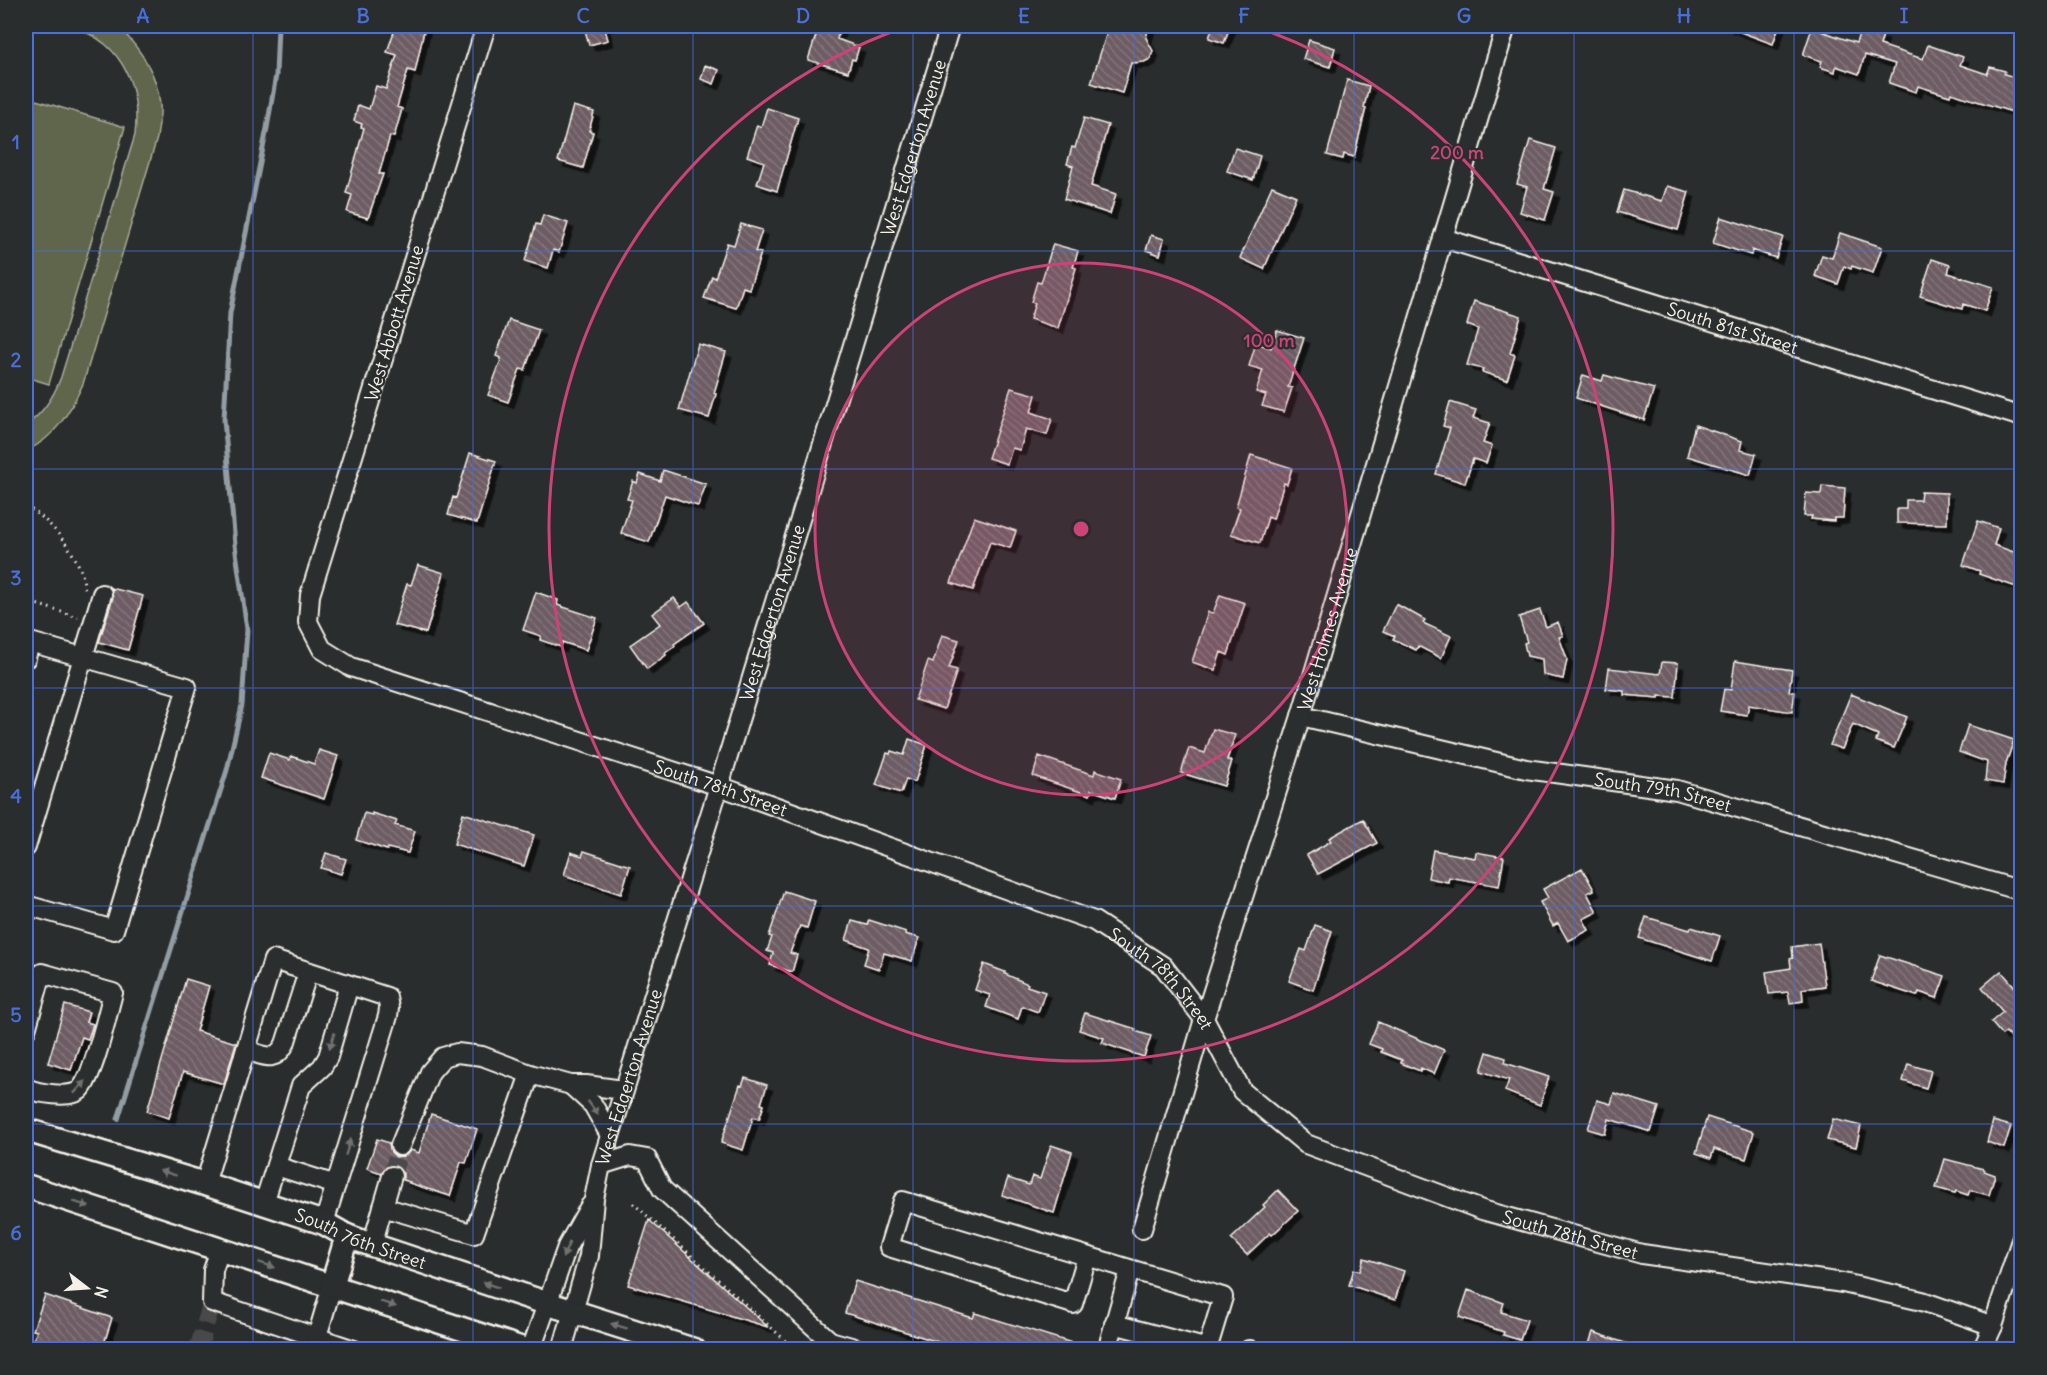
<svg xmlns="http://www.w3.org/2000/svg" width="2047" height="1375" viewBox="0 0 2047 1375" font-family="Delius,sans-serif">
	<style>
		.grass { fill: #60664c; stroke: #aaac9a; stroke-width: 1.5 }
		.lines { fill: none; stroke-linecap: round; stroke-linejoin: round }
		.stream { stroke: #939ea4; stroke-width: 5 }
		.building { fill: url(#building-back-hatch); stroke: #f4f1e8; stroke-width: 1.5; filter: url(#shadow) }
		.minor-tunnel { stroke: #484a4a; stroke-width: 18; stroke-dasharray: 18 9; stroke-linecap: butt }
		.minor-casing { stroke: #f4f1e8; stroke-width: 22 }
		.major-casing { stroke: #f4f1e8; stroke-width: 27 }
		.path { stroke: #f4f1e8; stroke-width: 3; stroke-dasharray: 1.5 4.5; stroke-linecap: butt }
		.minor { stroke: #2a2d2e; stroke-width: 18 }
		.major { stroke: #2a2d2e; stroke-width: 22 }
		.oneway { fill: #71726f }
		.grid { fill: none; stroke: #486fdb; stroke-width: 1.5; stroke-opacity: 0.55 }
		.ring { fill: none; stroke: #cc4377; stroke-width: 3 }
		.labels { text-anchor: middle; dominant-baseline: central; stroke-width: 4.5; stroke-linejoin: round; paint-order: stroke }
		.street-label { font-size: 18px; fill: #f4f1e8; stroke: #2a2d2e }
		.centre { fill: #cc4377; stroke: #2a2d2e; stroke-width: 3 }
		.ring-label { font-size: 18px; text-anchor: middle; font-weight: bold; fill: #cc4377; stroke: #2a2d2e; stroke-width: 4.5; stroke-linejoin: round; paint-order: stroke }
		.neatline { fill: none; stroke: #486fdb; stroke-width: 2 }
		.grid-label { font-size: 20px; text-anchor: middle; font-weight: bold; fill: #486fdb }
	</style>
	<defs>
		<pattern id="building-back-hatch" width="6" height="6" patternUnits="userSpaceOnUse" patternTransform="scale(1.5)"><rect width="6" height="6" fill="#6d5c64"/><path d="M-1 5l2 2M0 0l6 6M5-1l2 2" fill="none" stroke="#82747a"/></pattern>
		<filter id="shadow"><feDropShadow dx="5.5" dy="5.5" stdDeviation="0" flood-color="#0009"/></filter>
	</defs>
	<rect width="100%" height="100%" fill="#2a2d2e"/>
	<filter id="ink" filterUnits="userSpaceOnUse"><feTurbulence type="fractalNoise" baseFrequency=".0167" numOctaves="2"/><feDisplacementMap in="SourceGraphic" scale="12" xChannelSelector="R" yChannelSelector="G"/><feConvolveMatrix kernelMatrix="1 2 1 2 8 2 1 2 1" color-interpolation-filters="sRGB"/></filter>
	<g filter="url(#ink)">
		<!-- grass -->
		<path class="grass" d="M63,26L119,27C140,49 158,74 160,105C161,116 158,128 157,138L83,384C70,412 55,438 26,451V425C44,413 54,396 61,377L135,135C141,83 119,35 63,26Z
			M26,97L125,127L49,384L26,377Z"/>
		<g class="lines">
			<!-- stream -->
			<path class="stream" d="M118,1119L227,770L242,705L247,629L235,545L224,419L230,313L267,128L276,75L278,26"/>
		</g>
		<!-- building -->
		<path class="building" d="M396,26H425L415,72L408,70L397,107L402,109L394,137L390,136L379,174H383L368,218L347,212L352,195L346,193L364,128L361,127L362,124L354,121L358,105L369,109L376,86L386,89L397,55L387,52Z
			M584,26H604L608,40L589,45Z
			M819,26H841L837,39L859,47L855,60L852,59L848,72L808,60Z
			M1109,26H1149L1146,38L1153,51L1150,59L1144,62L1131,63L1122,93L1091,83Z
			M1213,26H1230L1224,43L1209,38Z
			M1727,26H1779L1773,44L1727,27Z
			M1812,28L1856,43L1861,28L1883,35L1880,45L1923,59L1928,45L1963,57L1960,65L1987,74L1990,67L2005,71L2004,74L2022,79V115L1951,93L1950,96L1918,86L1916,92L1889,83L1895,64L1865,55L1859,74L1836,66L1835,72L1820,67L1822,61L1803,55Z
			M1309,40L1335,48L1330,67L1303,59Z
			M705,65L719,70L714,84L701,79Z
			M1347,80L1369,86L1364,107L1366,108L1354,157L1344,154L1343,159L1327,155Z
			M573,106L594,112L589,131L593,132L583,168L558,161Z
			M767,108L798,118L777,191L757,184L764,162L747,156L757,125L761,127Z
			M1084,118L1108,125L1091,186L1116,194L1110,214L1064,199L1073,166L1067,164L1072,147L1075,148Z
			M1530,140L1556,148L1544,189L1554,192L1545,220L1520,212L1527,187L1517,184Z
			M1235,148L1260,156L1253,180L1227,171Z
			M1272,186L1296,196L1264,269L1240,258Z
			M1667,186L1689,192L1678,230L1617,212L1624,190L1662,201Z
			M543,215L568,223L559,252L553,250L548,268L525,261L536,224L540,225Z
			M1721,217L1783,237L1776,258L1752,250L1751,255L1713,243Z
			M741,224L762,230L755,252L761,253L749,289L743,287L736,308L704,298L712,276L715,278L727,243L734,245Z
			M1840,233L1882,247L1873,273L1852,266L1851,269L1844,266L1838,284L1815,276L1822,255L1832,258Z
			M1151,235L1164,239L1160,255L1146,250Z
			M1053,244L1078,251L1073,267L1076,268L1058,328L1030,319L1035,303L1031,302L1037,282L1041,283Z
			M1932,259L1950,265L1948,273L1993,287L1985,311L1963,304L1962,309L1920,296Z
			M1474,301L1521,316L1510,353L1515,355L1507,380L1482,372L1483,369L1467,365L1478,329L1467,325Z
			M509,320L539,330L525,370L520,369L508,402L488,395L500,363L501,358L496,356Z
			M1277,330L1304,338L1288,387L1292,388L1284,412L1262,406L1266,395L1256,392L1263,370L1249,366L1256,343L1271,348Z
			M698,344L726,352L714,393L716,394L709,418L679,410Z
			M1583,375L1602,381L1604,375L1654,389L1644,420L1576,398Z
			M1011,388L1036,395L1031,412L1052,419L1047,435L1026,429L1020,450L1012,448L1007,464L988,458Z
			M1450,402L1476,410L1473,418L1490,423L1483,443L1492,446L1486,463L1473,459L1465,483L1436,474L1450,428L1443,426Z
			M1695,425L1742,441L1740,450L1756,454L1750,475L1687,456Z
			M470,453L496,461L477,523L448,515L453,497L456,498Z
			M1251,455L1292,468L1287,484L1284,483L1273,519L1268,517L1260,543L1231,534L1240,508L1236,507Z
			M663,470L706,484L698,506L665,495L649,542L621,533L632,500L627,499L633,481L637,483L640,474L660,481Z
			M1822,486L1845,488L1843,518H1834V521L1811,519L1812,516H1804L1806,493L1821,494Z
			M1921,492L1947,493V524L1897,523V509H1906V500H1920Z
			M974,517L1016,531L1010,548L990,542L973,590L951,583Z
			M1978,521L1999,528L1994,545L2022,555V589L1979,574L1980,571L1963,565Z
			M418,565L444,573L426,633L394,625L407,584L411,585Z
			M111,588L143,596L128,650L99,642L113,597Z
			M536,592L558,600L557,605L597,618L586,650L562,642L561,647L540,640L541,636L523,630Z
			M1220,595L1245,603L1228,655L1221,652L1215,670L1192,662L1208,612L1213,613Z
			M674,598L681,607L688,602L704,623L674,644L675,646L665,653L666,655L647,669L630,645L660,624L652,614Z
			M1396,604L1425,620L1423,623L1451,636L1441,658L1418,646L1416,650L1393,639L1395,636L1383,631Z
			M1540,610L1546,627L1558,622L1563,636L1559,637L1567,659L1563,679L1543,675L1542,659L1527,656L1524,643L1527,642L1519,617Z
			M942,635L959,640L949,668L957,670L944,709L915,700L928,661L933,663Z
			M1735,661L1792,670L1789,691L1795,692L1792,712L1749,705L1747,715L1720,711L1724,689L1731,690Z
			M1662,662L1678,663L1675,697L1659,696V698L1624,695V691L1606,689L1609,668L1660,674Z
			M1851,694L1907,717L1894,748L1876,741L1878,735L1853,724L1842,749L1830,745Z
			M1968,725L2014,740L2006,763L2003,784L1985,781L1987,762L1959,752Z
			M1213,729L1235,735L1227,760L1232,761L1224,786L1181,773L1189,748L1205,753Z
			M909,739L927,745L915,782L906,779L901,793L876,785L887,753L890,754L891,751L904,755Z
			M319,750L338,756L324,799L261,778L269,753L290,760L291,756L314,764Z
			M1039,756L1094,775L1095,770L1121,779L1115,798L1091,790L1090,795L1033,776Z
			M364,813L372,815V813L397,821L395,825L415,831L408,853L388,848L387,850L356,840Z
			M463,813L534,835L524,866L454,844Z
			M1363,819L1377,843L1318,874L1307,855L1331,841L1329,838Z
			M1433,850L1475,858L1476,852L1504,857L1499,886L1449,877L1448,882L1428,878Z
			M584,851L630,866L621,894L564,875L571,852L582,856Z
			M326,853L346,859L341,874L321,868Z
			M1582,868L1594,890L1587,893L1597,912L1583,919L1589,930L1568,941L1558,923L1553,926L1540,902L1548,898L1543,889Z
			M784,891L815,901L807,928L800,926L790,953L797,955L792,972L770,965L773,953L767,951L772,937L769,936Z
			M1646,917L1690,930L1691,927L1720,936L1712,961L1639,938Z
			M869,920L906,932L905,934L919,938L912,961L884,953L879,969L864,964L869,948L846,940L852,921L867,925Z
			M1315,925L1332,931L1313,990L1289,981L1301,949L1306,951Z
			M1819,943L1825,986L1802,989L1803,1001L1790,1003L1788,992L1769,994L1766,972L1791,968L1790,959L1793,958L1792,947Z
			M1880,955L1945,976L1937,998L1919,992L1917,996L1871,981Z
			M984,964L1005,972V974L1028,984L1027,986L1045,992L1038,1012L1022,1006L1018,1019L986,1007L990,995L975,990Z
			M2001,971L2022,995V1051L2006,1032L2002,1035L1991,1022L2003,1012L1982,987Z
			M186,979L209,986L196,1031L236,1043L224,1084L183,1072L169,1118L147,1111Z
			M65,1005L89,1012L86,1022L93,1024L88,1039L82,1037L71,1070L48,1063Z
			M1085,1013L1136,1029L1135,1031L1151,1036L1144,1057L1102,1043L1104,1038L1079,1030Z
			M1378,1022L1444,1050L1434,1074L1421,1068L1420,1071L1401,1063L1402,1060L1381,1052L1382,1049L1369,1044Z
			M1487,1052L1506,1058L1505,1063L1549,1077L1540,1105L1505,1091L1509,1080L1481,1071Z
			M1908,1064L1931,1071L1926,1088L1903,1081Z
			M745,1078L767,1085L761,1104L764,1105L759,1119L753,1117L743,1150L721,1143L740,1085L742,1086Z
			M1614,1093L1659,1107L1651,1132L1609,1119L1605,1134L1588,1129L1597,1100L1611,1104Z
			M431,1114L477,1129L466,1163L461,1162L450,1196L409,1183L410,1182L403,1180V1173L396,1165H389L381,1173L367,1168L377,1139L389,1143L391,1152L396,1157L406,1155L411,1150L419,1153Z
			M1707,1117L1754,1132L1746,1159L1714,1149L1711,1158L1696,1153Z
			M1833,1119L1861,1126L1856,1147L1827,1140Z
			M1993,1121L2011,1126L2004,1148L1987,1142Z
			M1051,1145L1072,1152L1054,1213L1002,1195L1008,1178L1029,1185L1032,1176L1040,1179Z
			M1945,1159L1984,1169V1171L1995,1175L1989,1195L1970,1190L1968,1195L1956,1191L1955,1193L1936,1188Z
			M1278,1190L1298,1211L1272,1235L1270,1233L1247,1255L1231,1239L1265,1207L1263,1205Z
			M649,1220L768,1327L628,1285Z
			M1364,1258L1404,1271L1395,1300L1349,1285L1354,1269L1360,1271Z
			M855,1281L973,1318L975,1313L1082,1346V1350H964L845,1313Z
			M1468,1290L1504,1303L1501,1312L1527,1320L1520,1340L1503,1335L1504,1332L1459,1317Z
			M45,1295L112,1318L102,1350H30L37,1331L33,1330Z
			M1593,1332L1637,1347V1350H1587Z"/>
		<g class="lines">
			<!-- minor-tunnel -->
			<path class="minor-tunnel" d="M392,1176L400,1146
				M198,1350L212,1302"/>
			<!-- minor casing -->
			<g class="minor-casing">
				<g id="minor">
					<path id="s1" d="M486,26L310,595L308,622L322,649L351,667L719,786L1094,921L1163,966L1204,1019L1242,1091L1306,1144L1482,1210L1642,1254L1843,1283L1922,1301L1993,1326"/>
					<path id="s2" d="M1443,238L2022,417"/>
					<path d="M26,658L30,642L187,687L114,930L26,905"/>
					<path id="s3" d="M1301,716L1526,769L1677,790L2022,891"/>
					<path d="M26,847L102,594"/>
					<path d="M26,1030L42,973L113,993C107,1014 94,1076 80,1090C70,1099 37,1093 26,1088"/>
					<path d="M246,1050C264,1055 274,1064 285,1044L308,972"/>
					<path d="M571,1085L593,1105L610,1135"/>
					<path d="M400,1146L430,1072L443,1057L457,1053L482,1056L530,1074L571,1085H586L623,1090"/>
					<path d="M601,1165L630,1156L647,1159L662,1189L830,1341V1350"/>
					<path d="M276,1166L336,1185"/>
					<path d="M205,1184L273,960L387,997L389,1008L388,1016L324,1223"/>
					<path d="M264,1203L301,1086L322,1067L328,1057L349,985"/>
					<path d="M383,1207L474,1234L530,1074"/>
					<path id="s4" d="M1142,1229L1204,1019L1301,716L1506,26"/>
					<path d="M372,1245L392,1176"/>
					<path d="M220,1250L213,1270L212,1302L354,1350"/>
					<path d="M1087,1257L1073,1304L889,1247L903,1201L1223,1297L1207,1350"/>
					<path d="M1114,1324L1208,1349"/>
					<path d="M830,1341L862,1350"/>
					<path d="M313,1350L332,1286"/>
					<path d="M531,1350L567,1247L590,1206"/>
					<path id="s5" d="M562,1350L589,1256L594,1199L601,1165L719,786L950,26"/>
					<path d="M1107,1350L1130,1270"/>
					<path d="M1249,1350H1250"/>
					<path d="M1982,1350L1993,1326L2022,1237"/>
				</g>
			</g>
			<!-- major casing -->
			<g class="major-casing">
				<g id="major">
					<path id="s6" d="M26,1130L205,1184L324,1223L347,1236L372,1245L546,1303L694,1350"/>
					<path d="M26,1186L526,1350"/>
					<path d="M332,1286L347,1236"/>
				</g>
			</g>
			<!-- path -->
			<path class="path" d="M26,507C47,516 73,549 81,571C83,577 84,584 85,590
				M26,601L78,617
				M633,1203L796,1350
				M801,1350L808,1342"/>
			<!-- minor -->
			<use href="#minor" class="minor"/>
			<!-- major -->
			<use href="#major" class="major"/>
		</g>
		<!-- one-way arrows -->
		<defs><path id="oneway-solid" d="M-6-.8H1V-3.2L6.5 0L1 3.2V.8H-6Z" transform="scale(1.5)"/></defs>
		<g class="oneway">
			<use href="#oneway-solid" transform="translate(332 1041) rotate(106)"/>
			<use href="#oneway-solid" transform="translate(80 1087) rotate(-47)"/>
			<use href="#oneway-solid" transform="translate(593 1108) rotate(54)"/>
			<use href="#oneway-solid" transform="translate(348 1147) rotate(-73)"/>
			<use href="#oneway-solid" transform="translate(168 1173) rotate(-163)"/>
			<use href="#oneway-solid" transform="translate(81 1204) rotate(18)"/>
			<use href="#oneway-solid" transform="translate(566 1250) rotate(114)"/>
			<use href="#oneway-solid" transform="translate(267 1265) rotate(18)"/>
			<use href="#oneway-solid" transform="translate(491 1285) rotate(-162)"/>
			<use href="#oneway-solid" transform="translate(388 1304) rotate(18)"/>
			<use href="#oneway-solid" transform="translate(619 1326) rotate(-163)"/>
		</g>
	</g>
	<!-- grid -->
	<path class="grid" d="M253,26V1350M473,26V1350M693,26V1350M913,26V1350M1134,26V1350M1354,26V1350M1574,26V1350M1794,26V1350M26,251H2022M26,469H2022M26,688H2022M26,906H2022M26,1124H2022"/>
	<!-- distance rings -->
	<circle cx="1081" cy="529" r="266" fill="#cc4377" fill-opacity=".12"/>
	<g class="ring">
		<circle cx="1081" cy="529" r="266"/>
		<path d="M1254 26A532 532 0 1 1 908 26"/>
	</g>
	<g class="labels">
		<!-- street labels -->
		<g class="street-label">
			<text stroke="none"><textPath href="#s5" startOffset="1254">West Edgerton Avenue</textPath></text>
			<text transform="translate(394 323) rotate(-73)">West Abbott Avenue</text>
			<text stroke="none"><textPath href="#s2" startOffset="303">South 81st Street</textPath></text>
			<text stroke="none"><textPath href="#s5" startOffset="768">West Edgerton Avenue</textPath></text>
			<text stroke="none"><textPath href="#s4" startOffset="628">West Holmes Avenue</textPath></text>
			<text stroke="none"><textPath href="#s1" startOffset="1076">South 78th Street</textPath></text>
			<text stroke="none"><textPath href="#s3" startOffset="370">South 79th Street</textPath></text>
			<text stroke="none"><textPath href="#s1" startOffset="1562">South 78th Street</textPath></text>
			<text stroke="none"><textPath href="#s5" startOffset="282">West Edgerton Avenue</textPath></text>
			<text stroke="none"><textPath href="#s1" startOffset="2066">South 78th Street</textPath></text>
			<text stroke="none"><textPath href="#s6" startOffset="352">South 76th Street</textPath></text>
		</g>
	</g>
	<circle cx="1081" cy="529" r="9" class="centre"/>
	<g class="ring-label">
		<text x="1457" y="159">200 m</text>
		<text x="1269" y="347">100 m</text>
	</g>
	<!-- margin -->
	<rect width="2047" height="1375" fill="none" stroke="#2a2d2e" stroke-width="66"/>
	<!-- north arrow -->
	<g transform="translate(87 1288) rotate(107)" stroke="#2a2d2e" stroke-width="4.5" paint-order="stroke">
	<path d="M0-4.5L10 22L0 15L-10 22Z" fill="#f4f1e8"/>
	<text y="-9" font-size="16" font-weight="bold" text-anchor="middle" fill="#f4f1e8">N</text>
	</g>
	<rect x="33" y="33" width="1981" height="1309" class="neatline"/>
	<g class="grid-label">
		<text x="143" y="23">A</text>
		<text x="363" y="23">B</text>
		<text x="583" y="23">C</text>
		<text x="803" y="23">D</text>
		<text x="1024" y="23">E</text>
		<text x="1244" y="23">F</text>
		<text x="1464" y="23">G</text>
		<text x="1684" y="23">H</text>
		<text x="1904" y="23">I</text>
		<text x="16" y="149">1</text>
		<text x="16" y="367">2</text>
		<text x="16" y="585">3</text>
		<text x="16" y="803">4</text>
		<text x="16" y="1022">5</text>
		<text x="16" y="1240">6</text>
	</g>
</svg>
